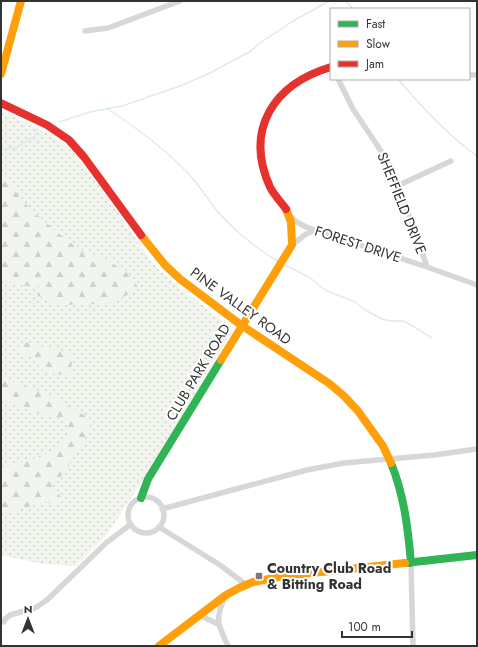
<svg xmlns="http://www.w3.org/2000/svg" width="478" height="647" viewBox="0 0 478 647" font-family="Jost,sans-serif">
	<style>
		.grass { fill: url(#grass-dots) }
		.forest { fill: url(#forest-firs) }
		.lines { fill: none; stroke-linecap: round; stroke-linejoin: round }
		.stream { stroke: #ddebf3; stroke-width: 1.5 }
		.street { stroke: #d7d7d7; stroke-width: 5.5 }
		.fast { stroke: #30b455; stroke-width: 8 }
		.slow { stroke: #ff9f0a; stroke-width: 8 }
		.jam { stroke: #e5322d; stroke-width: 8 }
		.poi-dot { fill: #7a7a7a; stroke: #fff; stroke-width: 1.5 }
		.labels { text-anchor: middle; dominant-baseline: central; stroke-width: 4; stroke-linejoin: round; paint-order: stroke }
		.street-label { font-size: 14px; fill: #333; stroke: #fff }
		.poi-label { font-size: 14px; font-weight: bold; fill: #333; stroke: #fff; text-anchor: start }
	</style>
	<defs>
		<pattern id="grass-dots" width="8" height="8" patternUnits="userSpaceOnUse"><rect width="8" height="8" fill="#f1f5ed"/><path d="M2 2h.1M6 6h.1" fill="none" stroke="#cfd2cc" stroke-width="1.8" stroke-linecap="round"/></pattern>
		<pattern id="forest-firs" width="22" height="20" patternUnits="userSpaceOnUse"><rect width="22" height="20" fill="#f1f5ed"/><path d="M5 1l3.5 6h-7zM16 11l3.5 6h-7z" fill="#cfd2cc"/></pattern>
	</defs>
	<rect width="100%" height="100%" fill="#fff"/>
	<!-- grass -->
	<path class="grass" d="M1,110L51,135L72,151L101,188L150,259L159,270L233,330L146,475L106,536L76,566L43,564L1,555Z"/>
	<!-- forest -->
	<path class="forest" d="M1,176L6,180L31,210L69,242L83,251L106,259L127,273L137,285L136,290L114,302L101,304L60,305L38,296L39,286H25L1,280Z
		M24,342L67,353L72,358L71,376L44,372L39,367L34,359L20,352L18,349L19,345Z
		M1,377L51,396L91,419L92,424L83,442L72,456L68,468L52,486L64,501L55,503L45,502L8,513H1V469L58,450L68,437V425L65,418L48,416L1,399Z"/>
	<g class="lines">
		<!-- stream -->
		<path class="stream" d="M346,1L353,9
			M398,79C419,104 450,137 477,156
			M108,109C135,127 166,150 189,174C197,183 204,193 211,203C225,223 256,249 278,261
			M59,122L90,112L122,106L180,86L208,74L251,51L260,43L293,21L329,1
			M1,149L16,148L35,136L38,128
			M283,264L309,277L325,290L355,302L365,310L382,319L391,321H403L411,325L432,338"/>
		<!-- street -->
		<path class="street" d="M85,31L108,28L180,1
			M469,75H477
			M338,79L353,109L385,157L413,225L427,267
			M397,186L451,161
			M290,216L297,222L306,227L427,267L477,285
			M292,245L306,234L317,230
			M128 515a18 18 0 1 1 36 0a18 18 0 1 1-36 0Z
			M162,509L307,470L344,463L434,455L477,449
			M159,527L220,565L245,584
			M411,563L413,646
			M225,596C215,621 217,622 228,646
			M199,615L218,624
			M4,622L5,619L10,615L35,608L47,600L106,543L131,524"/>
		<!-- fast -->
		<path class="fast" d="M391,463C404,495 408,528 411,563
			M141,498L148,479L221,360
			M405,563L477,555"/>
		<!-- slow -->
		<path class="slow" d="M1,74L21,1
			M141,235L165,265L180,279L241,325L330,384L344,396L358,411L383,446L391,463
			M221,360L292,245L291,222L286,209
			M159,646L226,595L239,588L253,582L284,576L405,563"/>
		<!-- jam -->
		<path class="jam" d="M1,103L47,125L69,140L84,157L141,235
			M286,209C281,202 274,195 270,187C244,129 274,84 331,67"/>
	</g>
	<!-- markers -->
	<rect class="poi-dot" x="255" y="572" width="8" height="8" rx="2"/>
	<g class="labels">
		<!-- street labels -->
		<g class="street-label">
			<text transform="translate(402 203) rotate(68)">SHEFFIELD DRIVE</text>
			<text transform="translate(358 244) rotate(18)">FOREST DRIVE</text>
			<text transform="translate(241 306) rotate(36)">PINE VALLEY ROAD</text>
			<text transform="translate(198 372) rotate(-59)">CLUB PARK ROAD</text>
		</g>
		<!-- poi labels -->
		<g class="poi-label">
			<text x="267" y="568">Country Club Road<tspan x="267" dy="16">&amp; Bitting Road</tspan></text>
		</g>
	</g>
	<!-- border -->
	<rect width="478" height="647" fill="none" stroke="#333333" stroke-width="4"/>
	<!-- legend -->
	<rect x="330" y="8" width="140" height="72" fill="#ffffff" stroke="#adadad"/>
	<rect x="338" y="21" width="20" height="6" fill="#30b455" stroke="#adadad"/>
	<text x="366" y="28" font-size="12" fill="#333333">Fast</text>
	<rect x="338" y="41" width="20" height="6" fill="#ff9f0a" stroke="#adadad"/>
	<text x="366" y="48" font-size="12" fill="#333333">Slow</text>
	<rect x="338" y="61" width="20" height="6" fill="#e5322d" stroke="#adadad"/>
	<text x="366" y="68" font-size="12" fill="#333333">Jam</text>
	<!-- north arrow -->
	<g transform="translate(28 619)" stroke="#ffffff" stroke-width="3" paint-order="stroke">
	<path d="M0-3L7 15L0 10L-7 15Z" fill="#333333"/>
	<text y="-6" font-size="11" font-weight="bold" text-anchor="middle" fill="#333333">N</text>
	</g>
	<!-- scale -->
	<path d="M342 631v6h70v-6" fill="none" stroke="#333333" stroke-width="2"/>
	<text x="348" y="631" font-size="12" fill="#333333" stroke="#ffffff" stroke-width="3" paint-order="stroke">100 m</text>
</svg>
